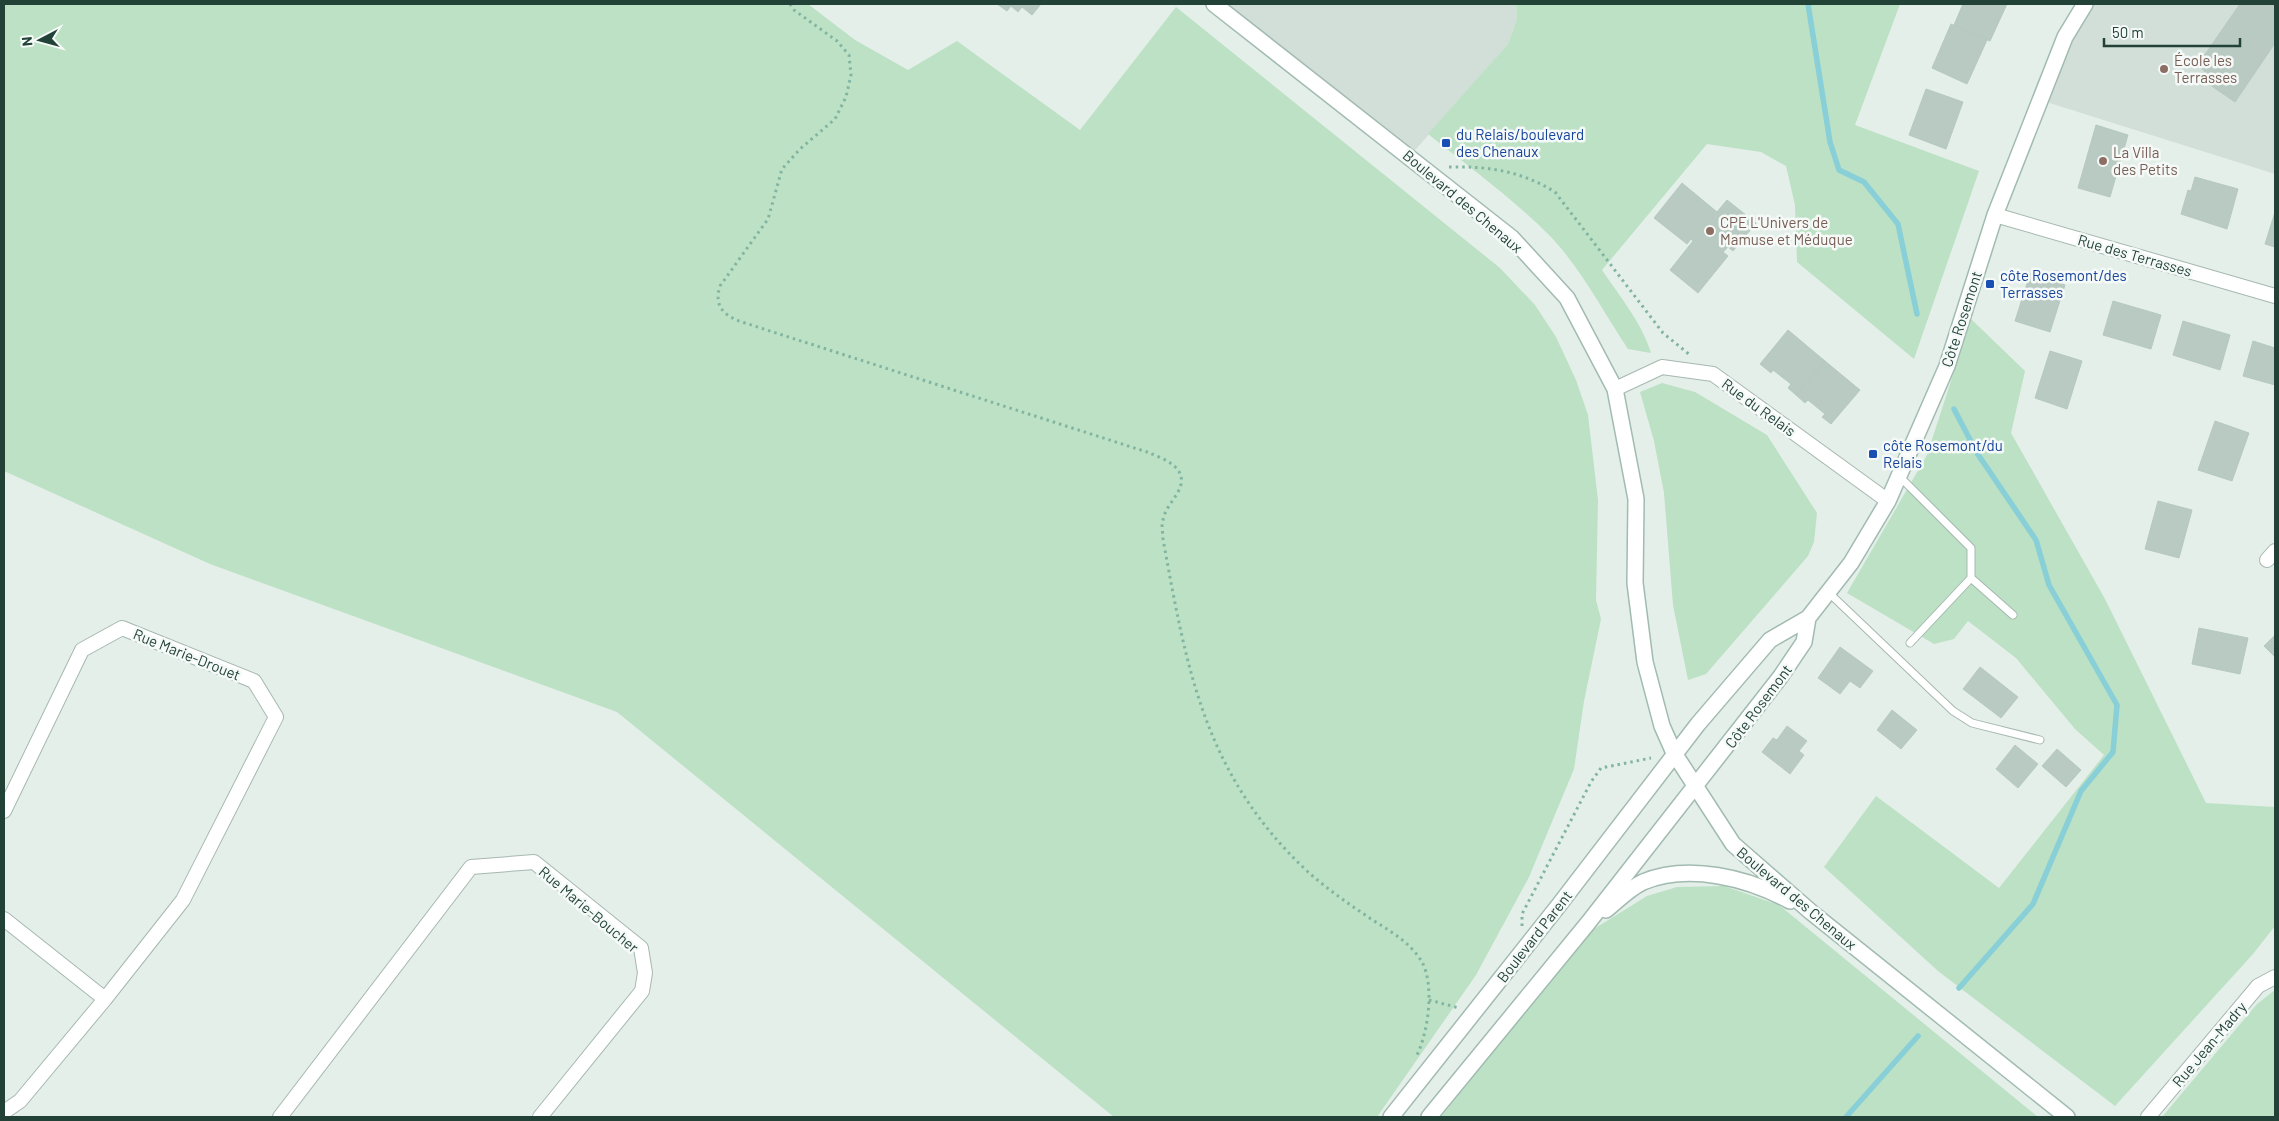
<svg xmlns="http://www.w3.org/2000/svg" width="2279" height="1121" viewBox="0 0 2279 1121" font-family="Barlow,sans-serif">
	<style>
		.built { fill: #d2dfd8 }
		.green { fill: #bce1c4 }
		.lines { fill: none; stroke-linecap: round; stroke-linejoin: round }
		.stream { stroke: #89cfd7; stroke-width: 5.5 }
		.building { fill: #b9cac2; stroke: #b6c9c0 }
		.lane-casing { stroke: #a6b8b0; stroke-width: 9 }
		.street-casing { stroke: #a6b8b0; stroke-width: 16 }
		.secondary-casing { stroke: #a1bbb1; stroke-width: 18 }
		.path { stroke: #82b4a2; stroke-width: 3; stroke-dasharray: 2.5 4; stroke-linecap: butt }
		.lane { stroke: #fff; stroke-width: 7 }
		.street { stroke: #fff; stroke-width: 14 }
		.secondary { stroke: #fff; stroke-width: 15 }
		.education-dot { fill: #8d6e63; stroke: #f5faf8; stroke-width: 2 }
		.transit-dot { fill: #1a4fb4; stroke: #f5faf8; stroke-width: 2 }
		.labels { text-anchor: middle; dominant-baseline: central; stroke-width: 5; stroke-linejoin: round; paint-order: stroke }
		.education-label { font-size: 15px; fill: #785e54; stroke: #f5faf8; text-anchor: start }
		.transit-label { font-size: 15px; fill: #164399; stroke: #f5faf8; text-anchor: start }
		.street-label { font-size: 15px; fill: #224238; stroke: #f5faf8 }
	</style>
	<rect width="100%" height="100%" fill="#e4efe9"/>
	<!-- built -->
	<path class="built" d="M1214,4H1516L1517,19L1508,44L1410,156Z
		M2085,4H2275V174L2040,100Z"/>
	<!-- green -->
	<path class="green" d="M4,4H808L855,40L908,70L957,41L1080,130L1176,7L1500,268L1535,305L1556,337L1576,380L1588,415L1598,500L1596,600L1601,619L1584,701L1574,769L1529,877L1476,975L1377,1117H1114L617,712L210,564L4,471Z
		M1516,4H1900L1855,125L1979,171L1914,359L1797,262L1795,205L1786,166L1761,152L1707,144L1602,270C1620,297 1641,321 1651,353L1628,349C1602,310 1581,268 1549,235C1512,198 1469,167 1428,134L1508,44L1517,19Z
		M1971,319L2025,371L2011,433L2105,599L2206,803L2275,807V926L2253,954L2115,1106L1938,971L1824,867L1876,796L1999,888L2104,755L2075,729L2016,658L1968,621L1954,639L1934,644L1847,593L1927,455Z
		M1662,383L1695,392L1767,435L1817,513L1814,542L1808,556L1706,674L1688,680L1673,605L1664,493L1654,441L1640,392Z
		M1724,886L1779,905L2038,1117H1441L1589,932L1647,896L1677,887Z
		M2275,990V1117H2162L2257,1004Z"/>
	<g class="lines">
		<!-- stream -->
		<path class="stream" d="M1808,4L1830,142L1839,170L1864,182L1898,224L1917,314
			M1954,409L1977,453L2036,540L2049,585L2117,705L2113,752L2081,791L2033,904L1959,988
			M1846,1117L1918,1036"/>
	</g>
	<!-- building -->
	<path class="building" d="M997,4H1041L1032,15L1022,7L1018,12L1011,6L1007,11Z
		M1963,4H2007L1990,41L1954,25Z
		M2240,4H2275V43L2235,102L2200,78L2205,71L2197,66Z
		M1951,24L1987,40L1967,84L1932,68Z
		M1926,89L1963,102L1946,149L1909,135Z
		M2096,125L2128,135L2110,197L2078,188Z
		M2195,177L2238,189L2227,229L2181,214L2188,190L2191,191Z
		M1682,183L1717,212L1727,200L1756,223L1733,251L1728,247L1723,252L1728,256L1698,293L1670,270L1693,241L1691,239L1687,244L1654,218Z
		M2275,212V247L2265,244Z
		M2030,274L2065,285L2050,332L2015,321Z
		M2113,301L2161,315L2151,349L2103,335Z
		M2183,321L2230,335L2220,370L2173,355Z
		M1788,330L1825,361L1796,395L1788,388L1791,384L1773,370L1771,373L1760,364Z
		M2253,341L2275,348V385L2243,376Z
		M2050,351L2082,361L2067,409L2035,398Z
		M1825,361L1860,390L1831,424L1822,417L1825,414L1808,400L1805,403L1796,395Z
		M2215,421L2249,433L2232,481L2198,470Z
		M2158,501L2192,510L2179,558L2145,549Z
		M2199,628L2248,638L2240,674L2192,664Z
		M2275,635V657L2264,646Z
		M1840,647L1873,671L1860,688L1850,681L1840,694L1818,678Z
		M1980,667L2018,697L2001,718L1963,689Z
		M1892,710L1917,730L1901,749L1877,730Z
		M1787,726L1807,741L1799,751L1804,755L1790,774L1762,752L1773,738L1777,740Z
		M2015,745L2038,764L2018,788L1996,769Z
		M2057,749L2081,770L2066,787L2042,766Z"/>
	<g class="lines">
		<!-- lane casing -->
		<g class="lane-casing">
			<path id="lane" d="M1899,476L1971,548V578L1910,643
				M1971,578L2013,615
				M1828,592L1953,711L1972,723L2040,740"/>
		</g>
		<!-- street casing -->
		<g class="street-casing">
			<path id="street" d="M1995,215L2275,296
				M1615,389L1662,367L1713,374L1888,501
				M2267,560L2275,551
				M4,811L82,650L122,628L254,681L276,717L183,900L105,999L20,1101L4,1112
				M4,919L105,999
				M280,1117L471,867L534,862L641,948L645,973L642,991L540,1117
				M2148,1117L2258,986L2275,977"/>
		</g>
		<!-- secondary casing -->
		<g class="secondary-casing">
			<path id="secondary" d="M1214,4L1512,238L1567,298L1615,389L1636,499L1635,583L1645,662L1662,726L1674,753L1733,844L1811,912L2067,1117
				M1606,910C1617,901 1630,888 1643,882C1689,863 1748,878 1790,901
				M1391,1117L1559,905L1698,724L1770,640L1808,618L1851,563L1888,501L1947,366L1995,215L2065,37L2085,4
				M1429,1117L1588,923L1781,676L1804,642L1808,618"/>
		</g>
		<!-- path -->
		<path class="path" d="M790,4L794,10L837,41L849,55L851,75L846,97L835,119L800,149L782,169L768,219L720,286C713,308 726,317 745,323L1147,452C1164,459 1191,468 1178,492C1173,501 1165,509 1163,520C1161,526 1163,533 1163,539C1187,671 1205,775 1307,871C1327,889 1349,904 1371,919C1390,931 1410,942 1422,962C1435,986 1428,1034 1416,1057
			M1449,167C1488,166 1521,171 1555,192L1663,333L1690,355
			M1522,926V914L1591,782L1601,768L1651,758
			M1429,1000L1459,1008"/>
		<!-- lane -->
		<use href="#lane" class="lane"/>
		<!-- street -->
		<use href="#street" class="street"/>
		<!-- secondary -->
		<use href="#secondary" class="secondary"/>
	</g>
	<!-- markers -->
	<g class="education-dot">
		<circle cx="2164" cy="69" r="5"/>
		<circle cx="2103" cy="161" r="5"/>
		<circle cx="1710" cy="231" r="5"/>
	</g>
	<g class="transit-dot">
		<rect x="1441" y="138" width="10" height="10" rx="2.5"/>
		<rect x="1985" y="279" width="10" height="10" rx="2.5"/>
		<rect x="1868" y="449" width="10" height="10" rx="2.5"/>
	</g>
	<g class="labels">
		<!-- education labels -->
		<g class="education-label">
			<text x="2174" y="60">École les<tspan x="2174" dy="17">Terrasses</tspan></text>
			<text x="2113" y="152">La Villa<tspan x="2113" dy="17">des Petits</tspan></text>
			<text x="1720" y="222">CPE L'Univers de<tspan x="1720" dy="17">Mamuse et Méduque</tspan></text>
		</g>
		<!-- transit labels -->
		<g class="transit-label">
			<text x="1456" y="134">du Relais/boulevard<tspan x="1456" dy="17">des Chenaux</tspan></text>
			<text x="2000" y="275">côte Rosemont/des<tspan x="2000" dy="17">Terrasses</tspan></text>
			<text x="1883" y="445">côte Rosemont/du<tspan x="1883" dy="17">Relais</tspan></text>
		</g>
		<!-- street labels -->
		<g class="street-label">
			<text transform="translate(1463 201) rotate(40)">Boulevard des Chenaux</text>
			<text transform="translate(2135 255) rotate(16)">Rue des Terrasses</text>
			<text transform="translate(1961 319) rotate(-72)">Côte Rosemont</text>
			<text transform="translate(1759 407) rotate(36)">Rue du Relais</text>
			<text transform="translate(187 654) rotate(22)">Rue Marie-Drouet</text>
			<text transform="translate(1758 706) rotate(-53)">Côte Rosemont</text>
			<text transform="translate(1797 898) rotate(40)">Boulevard des Chenaux</text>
			<text transform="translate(589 909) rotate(40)">Rue Marie-Boucher</text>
			<text transform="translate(1534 936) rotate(-52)">Boulevard Parent</text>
			<text transform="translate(2209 1044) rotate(-50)">Rue Jean-Madry</text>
		</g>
	</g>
	<!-- border -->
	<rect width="2279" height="1121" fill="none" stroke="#224238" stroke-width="10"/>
	<!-- north arrow -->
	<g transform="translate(40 40) rotate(264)" stroke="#f5faf8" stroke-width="4" paint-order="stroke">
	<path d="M0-4L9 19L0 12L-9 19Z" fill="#224238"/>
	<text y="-8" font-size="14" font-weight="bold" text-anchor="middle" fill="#224238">N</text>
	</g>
	<!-- scale -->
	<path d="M2104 38v8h136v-8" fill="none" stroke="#224238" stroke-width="2.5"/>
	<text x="2112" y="38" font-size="15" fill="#224238" stroke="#f5faf8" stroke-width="4" paint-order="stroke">50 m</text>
</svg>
